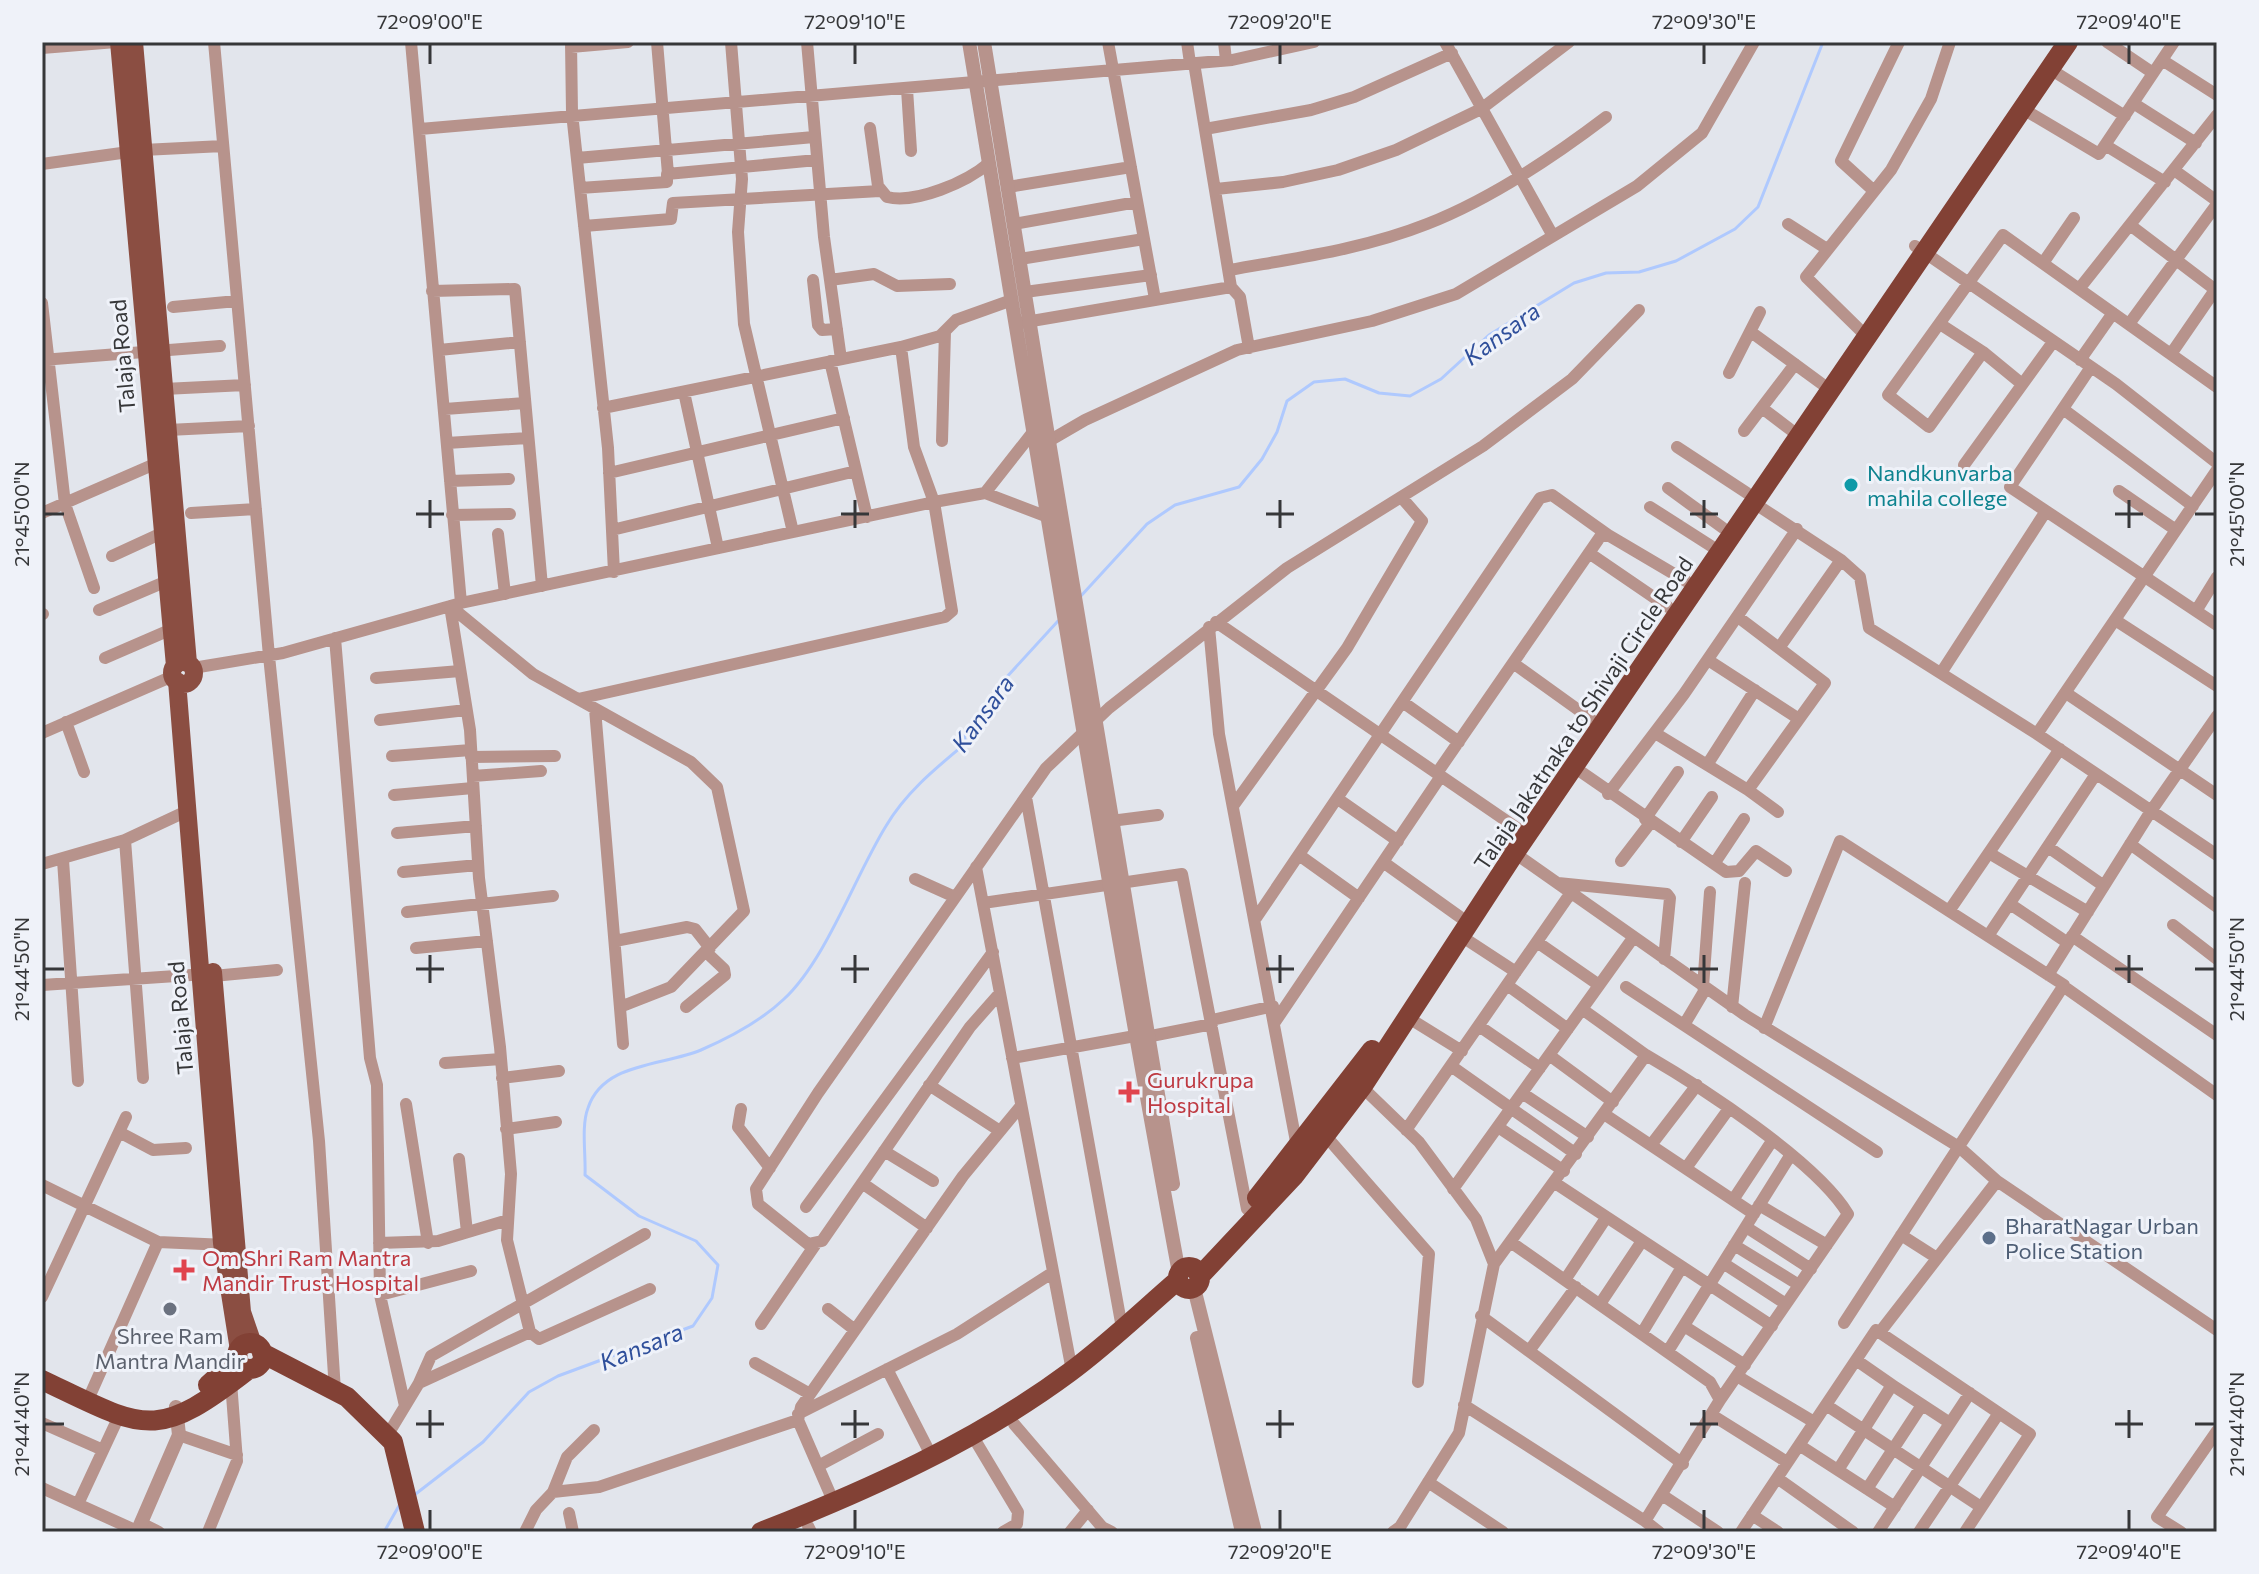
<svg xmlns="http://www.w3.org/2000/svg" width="2259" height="1574" viewBox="0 0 2259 1574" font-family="Commissioner,sans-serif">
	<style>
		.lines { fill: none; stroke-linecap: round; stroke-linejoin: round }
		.stream { stroke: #afc9fe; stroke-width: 3 }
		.minor { stroke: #b7938c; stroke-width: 12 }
		.tertiary { stroke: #b7938c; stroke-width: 14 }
		.primary { stroke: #8b4e42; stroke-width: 18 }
		.trunk { stroke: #824135; stroke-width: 20 }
		.ticks { fill: none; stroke: #363739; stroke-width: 3 }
		.culture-dot { fill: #0f9aa8; stroke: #eff2f9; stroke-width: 3 }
		.health-dot { fill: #e0444e; stroke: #eff2f9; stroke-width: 3 }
		.service-dot { fill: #5c6f8a; stroke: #eff2f9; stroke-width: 3 }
		.worship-dot { fill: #6b7280; stroke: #eff2f9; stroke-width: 3 }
		.labels { text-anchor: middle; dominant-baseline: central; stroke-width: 6; stroke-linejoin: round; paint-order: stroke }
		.street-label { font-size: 22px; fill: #363739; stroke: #eff2f9 }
		.culture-label { font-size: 22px; fill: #0d838f; stroke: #eff2f9; text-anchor: start }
		.health-label { font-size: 22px; fill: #be3a42; stroke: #eff2f9; text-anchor: start }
		.service-label { font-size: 22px; fill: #4e5e75; stroke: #eff2f9; text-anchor: start }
		.worship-label { font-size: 22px; fill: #5b616d; stroke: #eff2f9 }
		.water-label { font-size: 24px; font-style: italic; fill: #2f4f9b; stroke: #eff2f9 }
		.neatline { fill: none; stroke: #363739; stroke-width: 3 }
		.ticks-label { font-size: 20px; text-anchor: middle; fill: #363739 }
	</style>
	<rect width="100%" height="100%" fill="#e2e5ec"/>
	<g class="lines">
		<!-- stream -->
		<path class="stream" d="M1080,597L1147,524L1175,505L1239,487L1262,459L1277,432L1287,401L1314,382L1345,379L1379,393L1410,396L1441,379L1489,335L1574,283L1606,273L1639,272L1676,261L1735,229L1758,207L1823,42
			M413,1496L483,1442L529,1392L558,1376L693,1326L712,1298L718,1265L696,1241L639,1216L585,1175C586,1155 581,1126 588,1108C603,1062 663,1066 701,1050C731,1037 761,1021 784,999C826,960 855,876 886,826C906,792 936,768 966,743L964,736L1004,680L1058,621
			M384,1532L400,1504"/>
		<!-- minor -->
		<path class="minor" d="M214,42L269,656L319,1141L335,1391
			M411,42L461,603
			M571,42L572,113L608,448L614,572
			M657,42L668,174
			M731,42L742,179L738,232L744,324L793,532
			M807,42L824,237L841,359
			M1108,42L1155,299
			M1187,42L1190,63
			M1224,42L1226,60
			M1445,42L1553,236
			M2107,42L2153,73
			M571,47L628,42
			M42,48L116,42
			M2162,60L2217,95
			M2050,69L2125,116
			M907,89L911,151
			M2133,103L2196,143
			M2023,109L2099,154L2174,42
			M870,128L878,186L887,197C916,204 967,182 989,163
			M420,129L1232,60L1314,42
			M1205,129L1311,110L1354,97L1452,53
			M2105,145L2165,182
			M577,158L814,137
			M42,164L143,150L223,146
			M2174,170L2217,201
			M1008,187L1131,167
			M580,188L667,182V174L817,160
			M1216,189L1283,182L1338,170L1396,150L1481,109L1569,42
			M1874,191L1841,161L1899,42
			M1014,224L1137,202
			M1788,224L1827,249
			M2130,225L2217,291
			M584,226L671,219L673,203L880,191
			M1915,246L2116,384L2217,463
			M1020,259L1144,239
			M2043,263L2074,218
			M1230,270C1296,258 1364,249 1427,224C1491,199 1552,158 1606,117
			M813,280L818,325L822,330L837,329
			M830,280L874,274L897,286L950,284
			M1231,287L1240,297L1249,348
			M2079,289L2217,115
			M432,291L515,289L542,586
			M1025,292L1151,275
			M42,303L65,504L94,588
			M173,307L237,301
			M1020,323L1231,287L1194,63
			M1940,324L1983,352
			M2129,324L2217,204
			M1860,330L1806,277L1891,170L1931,99L1950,42
			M1751,332L1822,384
			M439,350L520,342
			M2171,354L2215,290
			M42,360L220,346
			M2080,360L2113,313
			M830,361L867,517
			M2091,367L2010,487L2217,625
			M1729,373L1760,312
			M2022,384L1983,352L1929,427L1888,395L2003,235L2217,387
			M164,389L245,385
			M684,392L718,548
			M603,408L901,347L940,336L956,320L1012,300
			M1762,408L1791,430
			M445,409L525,403
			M2063,409L2193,506
			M168,430L249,426
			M1744,431L1795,364
			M942,441L945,331
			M447,443L528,438
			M1042,445L1085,420L1237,350L1372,321L1456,294L1637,186L1702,133L1754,42
			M1677,447L1747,493
			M1964,465L2053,342
			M609,473L844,418
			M450,481L509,479
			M1668,488L1723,528
			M2119,491L2176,530
			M985,493L1033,432
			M1754,503L1841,560L1860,577L1869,628L2037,734L2217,855
			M1650,507L1711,546
			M42,513L164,460
			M191,513L256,509
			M452,515L510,514
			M612,530L856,471
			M498,534L505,594
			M1589,553L1668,607
			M112,556L162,533
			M99,610L167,581
			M2196,611L2217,577
			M42,614H43
			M2115,620L2217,686
			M1216,622L1527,835
			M1209,627L1219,734L1297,1147
			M335,638L370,1058L377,1085L380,1295L405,1406
			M1779,648L1841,560
			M105,658L172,629
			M1708,660L1799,719
			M1513,663L1591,719
			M193,668L283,653L461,603L934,502L985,493L1045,516
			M1941,673L2046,511
			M376,678L460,671
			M2066,693L2217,795
			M578,699L945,617L952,611L934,502L914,447L901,347
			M1404,703L1459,742
			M595,709L623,1044
			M380,720L466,710
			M66,722L84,772
			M42,733L173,676
			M1655,733L1748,790L1825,683L1738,617
			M2037,734L2217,470
			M392,756L471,750
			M471,757L555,756
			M1707,765L1755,690
			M1574,767L1726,872L1739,871L1756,851L1786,871
			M1437,773L1600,537L1608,535L1686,581
			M473,776L541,771
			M1748,790L1778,812
			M1608,794L1684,694L1797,529
			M394,795L473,788
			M1026,797L1122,1328
			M1338,799L1398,841
			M1233,806L1347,648L1422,521L1402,498
			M1645,819L1678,772
			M1111,821L1158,815
			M397,833L476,826
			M125,840L143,1078
			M1681,842L1712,797
			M2130,844L2217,907
			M1506,847L1745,1015L1959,1147L1997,1181L2217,1330
			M2048,847L2104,886
			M1989,853L2088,912
			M1299,855L1359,898
			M63,860L78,1081
			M1621,861L1651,822
			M1383,862L1460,917
			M42,864L125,840L187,811
			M1714,864L1744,819
			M976,867L1072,1371
			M403,872L478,865
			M915,879L955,897
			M1558,883L1667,894L1670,898L1664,959
			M983,903L1182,874L1247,1209
			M2010,904L2068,943
			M1949,911L2060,749
			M407,912L553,896
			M1256,918L1540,498L1552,495L1608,535
			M2173,925L2217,959
			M1461,936L1516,972
			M1988,936L2096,774
			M2072,936L2217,1035
			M615,941L687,927L695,929L710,948
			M1537,942L1599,985
			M416,948L487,941
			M2048,975L2151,811L2217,716
			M213,976L277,970
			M42,985L206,974
			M1507,985L1568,1029
			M2063,986L2217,1095
			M1626,987L1877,1152
			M1703,987L1710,892
			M1000,993L970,1027L822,1241L808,1244L758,1204L756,1189L818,1093L1046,768L1109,708L1287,568L1483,446L1572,379L1639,310
			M620,1007L671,987L744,911L717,787L691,762L533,674L450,606L470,730L479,878L500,1047L511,1174L507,1240L530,1332L539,1339L650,1289
			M686,1007L725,975L724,969L706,952
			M1732,1007L1745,883
			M1407,1017L1462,1051
			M1212,1020L1273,1006
			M1275,1022L1441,776
			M1684,1025L1706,988
			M1479,1026L1540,1068
			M1764,1028L1840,841L2064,985L1844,1323
			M1141,1038L1212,1024
			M1549,1055L1613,1102
			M1646,1055C1701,1087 1816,1161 1848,1214L1720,1400
			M1012,1058L1135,1036
			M445,1063L501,1059
			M1451,1066L1576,1154
			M502,1078L559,1071
			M929,1085L1000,1131
			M1362,1087L1419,1142L1476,1219L1494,1264L1459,1433L1400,1527L1393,1532
			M1522,1093L1588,1137
			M406,1104L428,1243
			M741,1109L738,1127L770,1168
			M1604,1114L1754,1214
			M1498,1127L1564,1171
			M506,1129L556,1122
			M1406,1130L1570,894
			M119,1132L153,1150L186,1148
			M1325,1135L1429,1254L1418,1382
			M1651,1145L1697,1085
			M884,1151L933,1181
			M459,1159L467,1232
			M1686,1168L1728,1110
			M862,1183L927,1228
			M1555,1183L1772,1326
			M42,1185L158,1242L91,1393
			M1453,1189L1633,938
			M1733,1200L1772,1141
			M1759,1205L1827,1245
			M806,1207L993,952
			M1746,1227L1811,1269
			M1901,1235L1937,1258
			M158,1242L227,1245
			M379,1243L438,1241L508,1220
			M1734,1245L1799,1285
			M1723,1263L1786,1304
			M1494,1264L1646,1055L1582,1009
			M1565,1280L1606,1218
			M380,1295L471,1271
			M42,1297L126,1117
			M1600,1304L1642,1241
			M828,1309L855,1330
			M1481,1316L1683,1464
			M761,1324L815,1245
			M1684,1326L1745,1365
			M1880,1332L1997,1181
			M1642,1333L1682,1267
			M1529,1351L1576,1287
			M1668,1351L1790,1156
			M1856,1360L1892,1385
			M755,1363L810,1394
			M887,1369L931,1455
			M1737,1376L1814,1422
			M419,1383L431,1356L645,1234
			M1464,1405L1645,1521L1720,1400L1710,1382L1512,1243
			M1826,1405L1981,1507
			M798,1414L957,1334L1052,1273
			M1712,1415L1787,1462
			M42,1423L103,1450
			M1014,1424L1102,1527L1112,1532
			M179,1435L237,1455
			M972,1435L1018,1512L1017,1524L1003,1532
			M387,1436L419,1383L530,1332
			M1799,1445L1895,1507
			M818,1466L878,1434
			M1838,1470L1892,1385L1950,1423
			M1777,1478L1853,1532
			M1428,1482L1503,1532
			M42,1488L137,1531
			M1867,1489L1922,1405
			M553,1492L567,1457L594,1430
			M1662,1495L1718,1532
			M834,1503L798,1420L801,1407L963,1176L1020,1107
			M78,1504L119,1416
			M569,1513L573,1532
			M1752,1515L1778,1532
			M1645,1521L1659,1532
			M141,1523L159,1532
			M808,1526L811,1532
			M208,1532L237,1461L231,1382
			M525,1532L536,1510L553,1492L599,1487L798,1420
			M1070,1532L1088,1510
			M1741,1532L1876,1330L2030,1434L1965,1532
			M1878,1532L1970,1393
			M1919,1532L1999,1413
			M2181,1532L2157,1517L2217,1431"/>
		<!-- tertiary -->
		<path class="tertiary" d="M969,42C1037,453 1103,863 1179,1273
			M984,42C1045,423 1109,804 1173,1184
			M1194,1288L1255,1532
			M1197,1338L1242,1532
			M137,1532L179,1435L176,1407"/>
		<!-- primary -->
		<path class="primary" d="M119,42L175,666
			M134,42L188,663
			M172 673a11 11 0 1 1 22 0a11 11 0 1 1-22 0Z
			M177,681L222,1243L239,1350
			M213,972L242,1312L253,1344"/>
		<!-- trunk -->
		<path class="trunk" d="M1257,1198L1372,1050
			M1178 1278a11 11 0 1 1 22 0a11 11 0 1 1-22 0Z
			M1199,1277L1294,1176L1362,1087L1514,854L2068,42
			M237 1356a13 13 0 1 1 26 0a13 13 0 1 1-26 0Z
			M262,1353L347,1397L393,1442L415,1532
			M42,1380C145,1429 154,1443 249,1369
			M208,1385L238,1358
			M761,1532C868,1490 977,1441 1070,1372C1108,1344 1142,1311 1178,1280"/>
	</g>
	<!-- ticks -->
	<path class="ticks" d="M430,44V64M855,44V64M1280,44V64M1704,44V64M2129,44V64M430,500V528M855,500V528M1280,500V528M1704,500V528M2129,500V528M44,514H64M416,514H444M841,514H869M1266,514H1294M1690,514H1718M2115,514H2143M2195,514H2215M430,955V983M855,955V983M1280,955V983M1704,955V983M2129,955V983M44,969H64M416,969H444M841,969H869M1266,969H1294M1690,969H1718M2115,969H2143M2195,969H2215M430,1410V1438M855,1410V1438M1280,1410V1438M1704,1410V1438M2129,1410V1438M44,1424H64M416,1424H444M841,1424H869M1266,1424H1294M1690,1424H1718M2115,1424H2143M2195,1424H2215M430,1510V1530M855,1510V1530M1280,1510V1530M1704,1510V1530M2129,1510V1530"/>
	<!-- markers -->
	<circle class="culture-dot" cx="1851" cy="485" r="8"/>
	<g class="health-dot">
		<path d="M1125 1080h8v8h8v8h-8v8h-8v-8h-8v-8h8z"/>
		<path d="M180 1258h8v8h8v8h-8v8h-8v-8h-8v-8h8z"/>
	</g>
	<circle class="service-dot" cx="1989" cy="1238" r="8"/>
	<circle class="worship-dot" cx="170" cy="1309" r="8"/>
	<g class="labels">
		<!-- street labels -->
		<g class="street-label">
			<text transform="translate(122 356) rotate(-95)">Talaja Road</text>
			<text transform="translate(1583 713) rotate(-56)">Talaja Jakatnaka to Shivaji Circle Road</text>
			<text transform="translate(180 1018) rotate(-95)">Talaja Road</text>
		</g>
		<!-- culture labels -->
		<g class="culture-label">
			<text x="1867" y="472">Nandkunvarba<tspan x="1867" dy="25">mahila college</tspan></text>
		</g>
		<!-- health labels -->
		<g class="health-label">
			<text x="1147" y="1079">Gurukrupa<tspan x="1147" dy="25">Hospital</tspan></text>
			<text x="202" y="1257">Om Shri Ram Mantra<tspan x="202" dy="25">Mandir Trust Hospital</tspan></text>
		</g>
		<!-- service labels -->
		<g class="service-label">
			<text x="2005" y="1225">BharatNagar Urban<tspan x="2005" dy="25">Police Station</tspan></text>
		</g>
		<!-- worship labels -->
		<g class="worship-label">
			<text x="170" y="1335">Shree Ram<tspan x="170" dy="25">Mantra Mandir</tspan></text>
		</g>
		<!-- water labels -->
		<g class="water-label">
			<text transform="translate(1501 333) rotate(-36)">Kansara</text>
			<text transform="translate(982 713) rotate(-54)">Kansara</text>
			<text transform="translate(641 1346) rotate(-22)">Kansara</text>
		</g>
	</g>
	<!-- border -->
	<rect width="2259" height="1574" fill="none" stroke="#eff2f9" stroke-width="88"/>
	<rect x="44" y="44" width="2171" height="1486" class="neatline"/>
	<g class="ticks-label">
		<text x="430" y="29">72°09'00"E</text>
		<text x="855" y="29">72°09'10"E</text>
		<text x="1280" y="29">72°09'20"E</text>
		<text x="1704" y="29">72°09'30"E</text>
		<text x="2129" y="29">72°09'40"E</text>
		<text transform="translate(22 514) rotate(-90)" y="7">21°45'00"N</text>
		<text transform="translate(2237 514) rotate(-90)" y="7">21°45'00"N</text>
		<text transform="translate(22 969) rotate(-90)" y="7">21°44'50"N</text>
		<text transform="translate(2237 969) rotate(-90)" y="7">21°44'50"N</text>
		<text transform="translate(22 1424) rotate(-90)" y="7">21°44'40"N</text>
		<text transform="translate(2237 1424) rotate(-90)" y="7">21°44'40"N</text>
		<text x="430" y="1559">72°09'00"E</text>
		<text x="855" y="1559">72°09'10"E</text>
		<text x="1280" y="1559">72°09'20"E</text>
		<text x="1704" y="1559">72°09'30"E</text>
		<text x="2129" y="1559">72°09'40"E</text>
	</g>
</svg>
